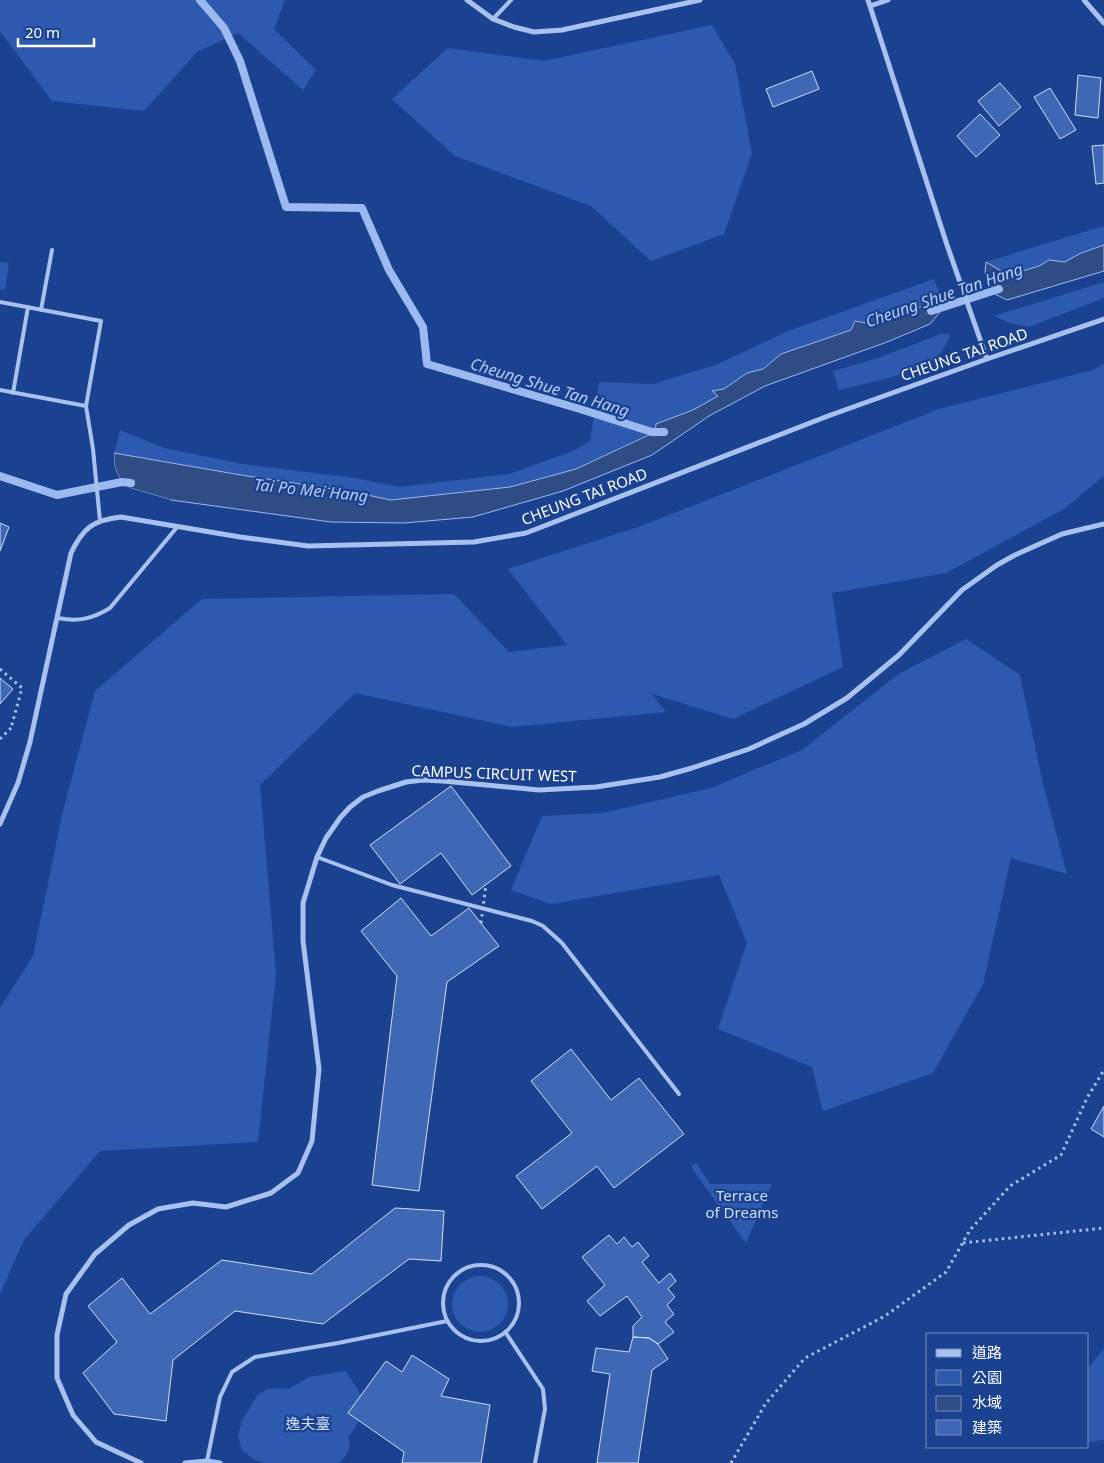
<svg xmlns="http://www.w3.org/2000/svg" width="1104" height="1463" viewBox="0 0 1104 1463" font-family="'Noto Sans','Noto Sans TC',sans-serif">
	<style>
		.green { fill: #2d5aae }
		.water { fill: #2f4c85; stroke: #9cbaf0 }
		.pier { fill: #1b4290 }
		.lines { fill: none; stroke-linecap: round; stroke-linejoin: round }
		.stream { stroke: #9cbaf0; stroke-width: 8 }
		.building { fill: #3e68b6; stroke: #cfdefa }
		.path { stroke: #a9c1ee; stroke-width: 3; stroke-dasharray: 2.5 4; stroke-linecap: butt }
		.service { stroke: #a9c1ee; stroke-width: 4 }
		.minor { stroke: #a9c1ee; stroke-width: 5 }
		.path-bridge { stroke: #a9c1ee; stroke-width: 3; stroke-dasharray: 2.5 4; stroke-linecap: butt }
		.labels { text-anchor: middle; dominant-baseline: central; stroke-width: 4.5; stroke-linejoin: round; paint-order: stroke }
		.street-label { font-size: 15px; fill: #fff; stroke: #1b4290 }
		.park-label { font-size: 15px; fill: #cfdefa; stroke: #1b4290 }
		.water-label { font-size: 16px; font-style: italic; fill: #b5ccf5; stroke: #1b4290 }
	</style>
	<rect width="100%" height="100%" fill="#1b4290"/>
	<!-- green -->
	<path class="green" d="M0,0H285L274,29L316,70L303,90L238,33L197,52L144,111L52,101L0,31Z
		M712,25L735,64L752,153L724,234L651,261L591,206L455,156L392,99L448,48L544,61Z
		M1104,226V245L1081,253L1065,262L1049,260L1039,266L1016,273L1006,274L986,262Z
		M0,262L9,263L5,290L0,289Z
		M934,279L941,298L932,305L872,324L855,321L851,330L781,354L763,369L747,373L724,389L712,391L720,399L656,424L652,432L576,469L510,487L391,500L353,492L241,475L114,453L120,430L164,448L242,464L355,478L399,487L509,474L573,451L590,441L599,382L654,384L718,364L786,332Z
		M1104,282V298L1029,327L1009,323L994,316Z
		M941,334H950C948,342 944,348 939,355C920,374 866,383 839,390L833,371L878,358Z
		M1104,364V476L1064,509L946,573L832,593L843,667L733,719L652,694L666,712L512,727L355,693L260,785L276,974L258,1142L100,1151L24,1240L0,1294V1008L33,956L63,811L95,691L202,599L454,594L509,652L567,645L508,569L641,526L939,409L1093,370Z
		M966,639L1020,675L1043,784L1067,874L1011,858L983,984L933,1073L823,1111L812,1067L718,1029L747,943L719,875L551,904L511,890L542,816L603,813L711,788L802,750L897,675Z
		M696,1163L710,1184H772L746,1243L691,1167Z
		M452 1304a28 28 0 1 1 56 0a28 28 0 1 1-56 0Z
		M1104,1349V1440L1088,1442V1368Z
		M346,1371L367,1405L353,1431L348,1436C352,1449 348,1454 339,1463H263L253,1459L242,1450L238,1436L242,1421L258,1394L269,1389L290,1388L309,1377Z"/>
	<!-- water -->
	<path class="water" d="M1104,245V271L1007,300L991,292L985,273L986,262L1006,274L1016,273L1039,266L1049,260L1065,262L1081,253Z
		M937,301L941,311L930,324L887,342L765,386L709,416L652,455L563,491L473,517L404,523L331,522L171,500L130,488L122,482L117,473L114,464V453L241,475L353,492L391,500L510,487L576,469L655,432L656,424L693,410L718,396L712,391L724,389L747,373L763,369L781,354L851,330L855,321L872,324Z"/>
	<!-- pier -->
	<path class="pier" d="M112,453H114V464L117,473L122,482L130,488L171,500L164,501L138,495L128,490L120,483L114,474L112,464Z"/>
	<g class="lines">
		<!-- stream -->
		<path class="stream" d="M200,0L224,28L240,61L286,207L362,208L389,270L423,327L427,364L580,409L652,432H664
			M931,311L999,289
			M0,476L57,495L122,482L131,483"/>
	</g>
	<!-- building -->
	<path class="building" d="M812,71L819,89L773,107L766,89Z
		M1078,75L1101,78L1098,118L1075,115Z
		M1000,83L1021,107L999,126L978,101Z
		M1050,88L1076,130L1060,139L1034,97Z
		M980,114L1000,135L976,157L957,136Z
		M1104,145V183L1096,184L1092,146Z
		M0,523L9,527L0,551Z
		M0,678L13,689L0,704Z
		M451,786L511,866L472,895L441,853L400,884L370,845Z
		M401,898L431,936L469,908L499,946L447,982L419,1191L372,1185L397,976L361,931Z
		M571,1049L611,1100L639,1078L684,1134L614,1188L597,1166L542,1209L516,1176L572,1133L531,1081Z
		M1104,1106V1137L1091,1129Z
		M395,1208L444,1211L441,1261L409,1259L323,1324L235,1311L173,1360L166,1421L114,1414L83,1373L117,1342L88,1306L122,1278L150,1314L222,1260L312,1274Z
		M609,1235L617,1244L624,1237L632,1247L638,1242L649,1256L642,1262L659,1283L670,1273L676,1281L668,1289L675,1297L667,1305L674,1314L665,1322L674,1332L658,1344L649,1338L633,1337V1326L642,1317L627,1296L600,1316L587,1301L605,1285L582,1257Z
		M633,1337L649,1338L658,1344L668,1359L652,1370L638,1463H597L610,1374L592,1371L596,1348L629,1352Z
		M412,1355L449,1379L441,1396L490,1405L481,1463H402L404,1452L348,1413L386,1361L402,1372Z"/>
	<g class="lines">
		<!-- path -->
		<path class="path" d="M0,669L22,688L11,728
			M0,739L12,727
			M963,1243L1104,1228
			M731,1463L766,1403L805,1358L885,1316L946,1272L970,1230L1010,1186L1061,1155L1087,1098L1104,1070"/>
		<!-- service -->
		<path class="service" d="M493,19L511,0
			M0,302L101,321L86,406L93,449L100,521
			M41,310L52,250
			M0,390L86,406
			M13,393L28,307
			M58,618C78,622 92,619 110,608L178,526
			M317,857L392,885L532,921L543,926L562,943L679,1094
			M443 1303a38 38 0 1 1 76 0a38 38 0 1 1-76 0Z
			M506,1333L543,1389L545,1409L535,1463
			M207,1461L220,1397L232,1372L255,1357L338,1343L447,1321"/>
		<!-- minor -->
		<path class="minor" d="M467,0L493,19L514,27L534,32L562,30L700,0
			M868,0L947,245L987,359
			M1084,0L1104,23
			M870,6L888,0
			M0,824L18,783L30,742L71,553C83,528 93,520 121,517L240,537L308,546L474,542L526,533L828,416L987,359L1104,319
			M141,1463L96,1442L73,1415L57,1378V1335L66,1294L95,1254L129,1225L158,1209L193,1203L226,1207L271,1193L298,1173L312,1141L319,1069L303,941V903L317,857L326,838L340,818L350,807L363,797L378,791L406,782L423,780L443,781L539,790L596,787L660,777L692,768L749,749L804,724L847,698L899,655L962,590L997,565L1015,555L1062,534L1104,524
			M185,1463L207,1461L220,1463"/>
		<!-- path-bridge -->
		<path class="path-bridge" d="M481,923L486,884"/>
	</g>
	<g class="labels">
		<!-- street labels -->
		<g class="street-label">
			<text transform="translate(964 354) rotate(-19)">CHEUNG TAI ROAD</text>
			<text transform="translate(584 496) rotate(-21)">CHEUNG TAI ROAD</text>
			<text transform="translate(494 773) rotate(2)">CAMPUS CIRCUIT WEST</text>
		</g>
		<!-- park labels -->
		<g class="park-label">
			<text x="742" y="1195">Terrace<tspan x="742" dy="17">of Dreams</tspan></text>
			<text x="308" y="1423">逸夫臺</text>
		</g>
		<!-- water labels -->
		<g class="water-label">
			<text transform="translate(944 295) rotate(-19)">Cheung Shue Tan Hang</text>
			<text transform="translate(550 387) rotate(17)">Cheung Shue Tan Hang</text>
			<text transform="translate(311 490) rotate(6)">Tai Po Mei Hang</text>
		</g>
	</g>
	<!-- legend -->
	<rect x="926" y="1333" width="162" height="115" fill="#1b4290" stroke="#768ebc"/>
	<rect x="936" y="1349" width="25" height="8" fill="#a9c1ee" stroke="#768ebc"/>
	<text x="972" y="1358" font-size="15" fill="#ffffff">道路</text>
	<rect x="936" y="1370" width="25" height="15" fill="#2d5aae" stroke="#768ebc"/>
	<text x="972" y="1383" font-size="15" fill="#ffffff">公園</text>
	<rect x="936" y="1396" width="25" height="15" fill="#2f4c85" stroke="#768ebc"/>
	<text x="972" y="1408" font-size="15" fill="#ffffff">水域</text>
	<rect x="936" y="1420" width="25" height="15" fill="#3e68b6" stroke="#768ebc"/>
	<text x="972" y="1433" font-size="15" fill="#ffffff">建築</text>
	<!-- scale -->
	<path d="M18 38v8h76v-8" fill="none" stroke="#ffffff" stroke-width="2.5"/>
	<text x="25" y="38" font-size="15" fill="#ffffff" stroke="#1b4290" stroke-width="4" paint-order="stroke">20 m</text>
</svg>
